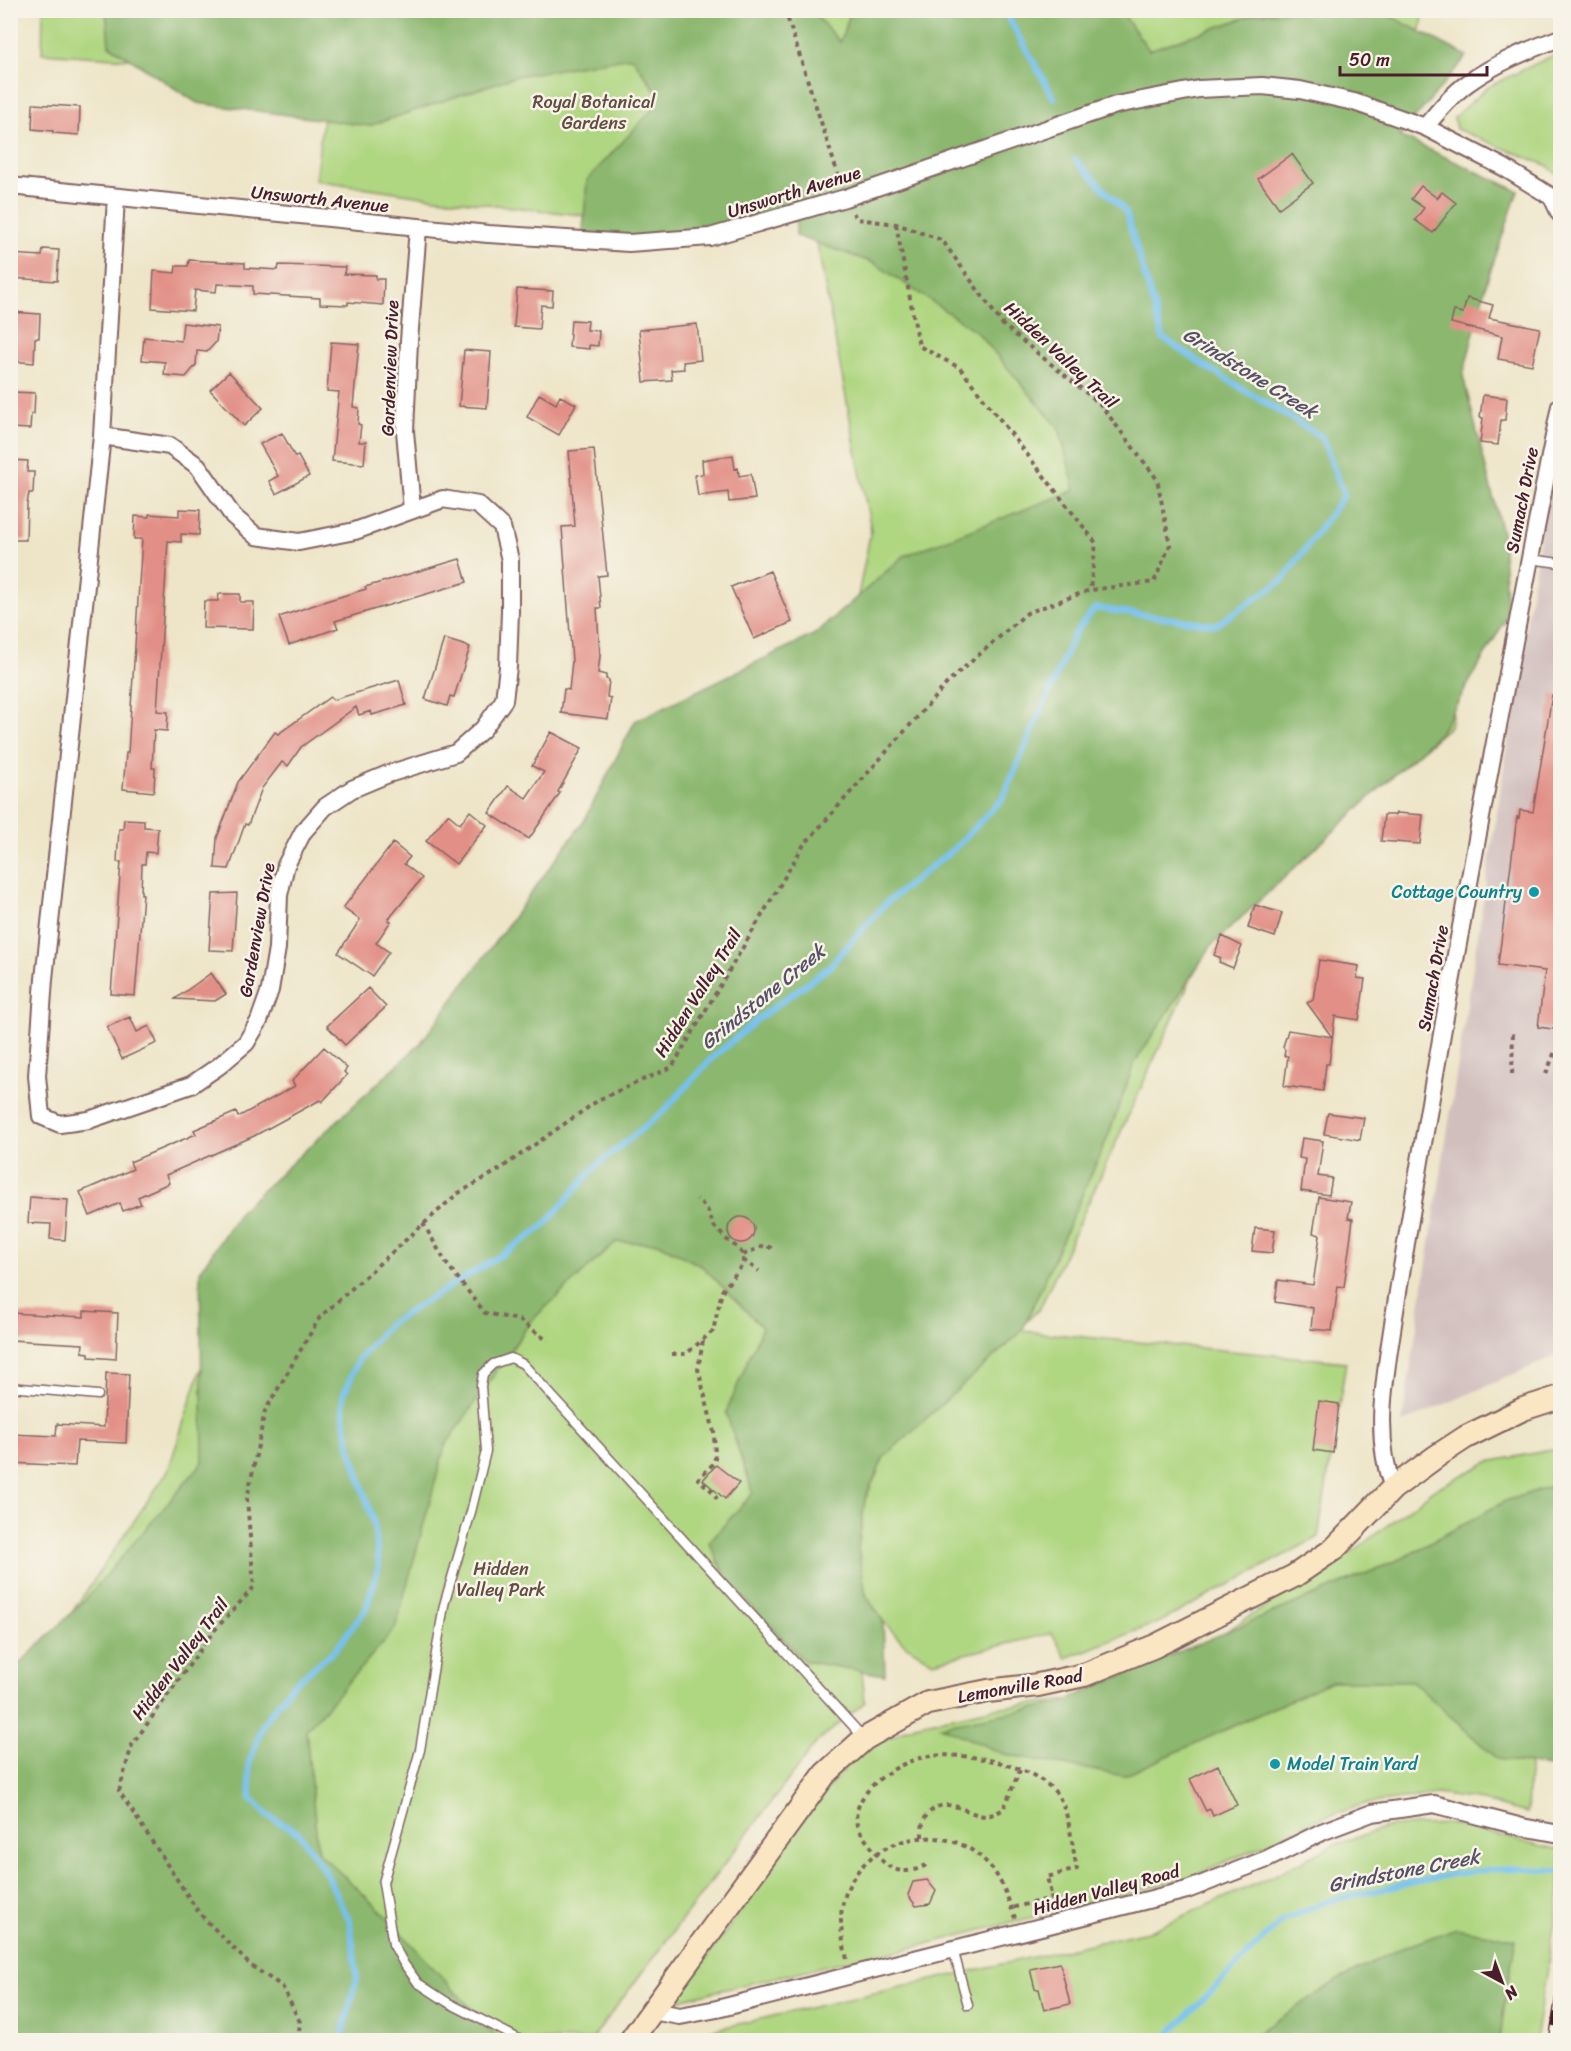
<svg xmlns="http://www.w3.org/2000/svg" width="1571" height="2051" viewBox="0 0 1571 2051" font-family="Sriracha,sans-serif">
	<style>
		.industrial { fill: #d1bfbe }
		.green { fill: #afd680; stroke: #7c7a56; stroke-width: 1.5 }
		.forest { fill: #8bb76e; stroke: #6a6b4c; stroke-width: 1.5 }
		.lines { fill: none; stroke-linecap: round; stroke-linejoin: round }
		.stream { stroke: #76c1ef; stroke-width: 6 }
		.building { fill: #e29087 }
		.lane-casing { stroke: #836462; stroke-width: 11 }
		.street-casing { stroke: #836462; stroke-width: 20 }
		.secondary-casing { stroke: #836462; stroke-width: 26 }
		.path { stroke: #836462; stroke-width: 4; stroke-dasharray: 4.5 4.5; stroke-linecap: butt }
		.lane { stroke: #fff; stroke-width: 8 }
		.street { stroke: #fff; stroke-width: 16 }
		.secondary { stroke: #fbe6c4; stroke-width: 22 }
		.rail-casing { stroke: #4a1f2b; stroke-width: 7 }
		.rail { stroke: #f7f3e8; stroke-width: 4.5; stroke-dasharray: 14; stroke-linecap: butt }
		.culture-dot { fill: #0f9aa8; stroke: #f7f3e8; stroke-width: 2 }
		.labels { text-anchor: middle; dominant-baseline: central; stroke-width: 5; stroke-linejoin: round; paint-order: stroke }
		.park-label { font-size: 18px; fill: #634d40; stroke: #f7f3e8 }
		.street-label { font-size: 18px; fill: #4a1f2b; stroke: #f7f3e8 }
		.culture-label { font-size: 18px; fill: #0d838f; stroke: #f7f3e8; text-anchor: end }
		.water-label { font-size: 20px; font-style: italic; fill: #575066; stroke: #f7f3e8 }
	</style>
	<rect width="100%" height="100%" fill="#f7f3e8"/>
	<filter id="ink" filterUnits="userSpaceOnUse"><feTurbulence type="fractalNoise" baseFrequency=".0167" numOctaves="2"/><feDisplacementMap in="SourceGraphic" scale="12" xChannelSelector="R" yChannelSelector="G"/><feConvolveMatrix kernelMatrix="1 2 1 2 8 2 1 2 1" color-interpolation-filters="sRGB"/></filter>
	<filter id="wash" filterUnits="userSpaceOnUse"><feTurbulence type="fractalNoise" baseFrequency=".008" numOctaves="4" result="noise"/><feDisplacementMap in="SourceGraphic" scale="24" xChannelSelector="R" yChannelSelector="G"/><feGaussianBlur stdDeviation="1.35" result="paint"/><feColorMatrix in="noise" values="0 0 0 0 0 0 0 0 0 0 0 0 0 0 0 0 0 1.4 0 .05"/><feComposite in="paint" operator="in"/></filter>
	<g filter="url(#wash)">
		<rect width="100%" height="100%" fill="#eee5c8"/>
		<!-- industrial -->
		<path class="industrial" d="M1560,408V1354L1402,1423Z"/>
		<!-- green -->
		<path class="green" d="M43,10L1423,11L1422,25L1411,61L589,216L436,198L315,180L329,73L42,53Z
			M1560,52V177L1548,166L1456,129L1454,117L1488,87Z
			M1207,117L1489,523L1450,726L1212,933L1040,1308L983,1365L1022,1331L1346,1362L1318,1537L1162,1621L1066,1658L1052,1633L933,1662L905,1645L883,1621L866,1595L858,1548L865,1499L878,1471L845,1502L865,1702L816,1743L591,2040H11V1702L168,1471L229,1281L852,626L871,530L817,243Z
			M1557,1449L1534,1656L1527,1813L1482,1801L1438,1794L1365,1804L1307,1823L1270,1843L1187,1878L903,1950L841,1962L675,2001L758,1887L801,1822L838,1776L866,1748L915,1725L995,1708L1075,1699L1150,1662L1211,1641L1356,1549L1435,1489L1488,1462Z
			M1452,1824L1560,1850V1891L1535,2040H668L1152,1930L1271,1877L1334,1845L1392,1826Z"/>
		<!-- forest -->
		<path class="forest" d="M811,10L840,42L851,11L1120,10L1149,50L1256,14L1308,10H1379L1467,56L1400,136L1518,191L1486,284L1463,376L1502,533L1507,617L1441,731L1211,946L1134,1064L1109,1134L1022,1331L884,1457L865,1499L858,1548L866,1595L883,1621L885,1675L804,1661L727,1580L709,1542L753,1493L726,1413L762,1327L703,1267L658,1243L616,1242L531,1321L445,1446L395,1629L306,1730L318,1852L380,1910L500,2040H11V1672L85,1600L203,1462L200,1271L240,1211L420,1044L584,821L635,721L815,634L904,556L1075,490L1059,428L977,332L874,263L796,236V220L582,244L587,180L655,107L657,93L632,57L517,76L369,126L197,103L109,45L106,11Z
			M1560,1483V1746L1557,1764L1550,1767L1497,1759L1412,1681H1332L1124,1776L1003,1754L940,1726L1062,1703L1095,1687L1403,1558L1505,1501Z
			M1456,1928L1516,1939L1506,1993L1500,2040H1247L1338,1980L1397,1950Z"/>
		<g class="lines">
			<!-- stream -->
			<path class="stream" d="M1004,10L1054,98
				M341,2040L357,1978L350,1922L326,1873L298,1832L268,1816L251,1798L249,1764L264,1722L292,1685L334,1651L366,1609L379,1566L374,1524L350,1447L344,1418L343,1396L358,1360L389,1324L503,1254L543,1227L596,1166L664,1111L710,1060L759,1018L828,968L886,903L957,846L1003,798L1075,633L1095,608L1216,625L1283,580L1344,495L1322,437L1208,368L1163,338L1126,212L1076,160
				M1163,2040L1280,1922L1328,1901L1453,1874L1510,1868L1560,1871"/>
		</g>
		<g id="blocks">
			<!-- building -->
			<path class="building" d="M33,104L80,107L79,135L53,133V131L32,129Z
				M1292,154L1313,183L1279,208L1258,179Z
				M1421,186L1437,198L1442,192L1456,203L1433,233L1415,220L1424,208L1411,199Z
				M43,249L59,250L57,281L10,278V254L42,256Z
				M189,260L245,263V268L278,270L279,265L345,267L344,274L376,275V279H384L383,305L348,302V305L320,304V298L253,294V286L217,284L216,292L195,290L193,311L152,308L154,271L175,273L176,266H188Z
				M517,289L553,291L552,306L541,305L539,329L514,327Z
				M1467,298L1493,305L1489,318L1540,328L1532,365L1498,359L1502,336L1451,323L1454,311L1463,313Z
				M10,312L40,314L39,338H35L34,363L10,361Z
				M571,320L588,321L587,330L599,331L598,346L589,345V349L569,347Z
				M183,323L218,327L216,342L207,352L197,351L196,365L186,377L164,375L165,362L142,360L144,337L181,341Z
				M697,324L701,360L683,362L684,369L671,370L672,380L644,382L639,330Z
				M331,342L359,344L353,407L359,408L358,424L361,425L359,442H366L364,464L332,461L339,392L327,391Z
				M464,350L491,352L487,408L459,406Z
				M229,372L263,408L244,426L210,390Z
				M12,392L35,393L34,414H31L30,429L10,428Z
				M539,394L556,404L560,396L576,404L559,435L527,417Z
				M1483,395L1507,398L1505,420H1501L1498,445L1480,443L1483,418L1480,417Z
				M282,433L295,457L298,456L309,476L276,494L269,481L278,476L260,444Z
				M594,449L607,575L598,576L601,608H597L600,656L598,673L606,675V679L609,680L607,697L611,698L608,719L561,713L564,689L569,690L572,661L562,527L575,526L569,451Z
				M733,455L735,469L738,468L739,476L751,474L755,499L729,502L728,492L698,496L695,475L703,474L702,460Z
				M10,460L28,461L27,472H34L33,493H29L27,504L26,540H10Z
				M179,509L200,510L199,535L181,534V542L168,541L157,711L168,712L167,731L154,730L152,768H155L154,792L123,789L126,753H128L142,539H134L135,516L149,517V514L179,516Z
				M460,559L467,582L335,621L338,628L289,645L279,617L326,601L366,589L365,587Z
				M770,571L792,622L754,639L731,587Z
				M219,594H240V602H254L253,629L203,628L204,601H218Z
				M444,639L470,647L454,697L450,696L447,706L425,699Z
				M399,680L406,705L372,715L371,711L359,715L356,707L301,747L288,766L282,762L262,788L248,825L245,824L229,869L215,868L217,838L238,782L275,732L278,734L330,697L333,700Z
				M1552,695L1560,696V1030L1538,1027L1545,971L1498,965L1517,817L1519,818L1520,810L1533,812Z
				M551,732L582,748L558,792L560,793L529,839L489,813L508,786L526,798L544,772L532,766Z
				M470,811L487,825L456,864L426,841L448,814L460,824Z
				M1396,813L1423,815L1420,844L1381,841L1384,815H1395Z
				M124,819L144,820V827L158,828L156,853L146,852L145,864H142L141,894H143L135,996L111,994L121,862H117L119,829H123Z
				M393,843L410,857L404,864L422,878L388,920L391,921L376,943L389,952L372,976L338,953L360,920L343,908Z
				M237,893L233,951L209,950L213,894Z
				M1255,905L1282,913L1275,937L1248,928Z
				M1222,936L1242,946L1233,968L1219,962L1221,958L1214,955Z
				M1319,960L1359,966L1357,978L1365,979L1359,1020L1335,1016L1329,1064H1326L1323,1091L1284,1086L1288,1056H1284L1285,1050L1283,1047L1288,1030L1332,1037L1307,1003L1313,1000Z
				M211,973L226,994L215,1001L175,999Z
				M368,988L386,1007L345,1045L327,1026Z
				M130,1017L137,1032L149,1026L157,1043L122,1059L107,1027Z
				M324,1047L347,1068L344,1072L347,1075L322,1102L320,1100L254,1136L166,1175L169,1183L138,1197L141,1204L123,1211L120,1203L90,1216L80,1192L133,1169L130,1162L196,1134L194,1130L236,1112L238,1117L295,1086L292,1081Z
				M1328,1113L1364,1118L1360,1140L1324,1134Z
				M1302,1138L1323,1141L1318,1176L1332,1178L1329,1195L1301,1191L1305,1159L1299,1158Z
				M30,1197L68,1200L65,1240L50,1239L51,1224L28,1223Z
				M1319,1197L1351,1202L1348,1218L1353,1219L1344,1287L1338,1286L1332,1331L1311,1329L1313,1308L1275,1302L1278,1280L1313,1285L1320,1235L1313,1233Z
				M728 1230a13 13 0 1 1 26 0a13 13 0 1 1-26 0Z
				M1255,1228L1275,1230L1272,1253L1252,1251Z
				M84,1311L118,1313L116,1359L89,1357V1353L82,1352L83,1344L10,1340V1313L84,1317Z
				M106,1373L129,1374L126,1443L77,1441L75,1466L10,1463V1434L56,1436L57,1424L104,1427Z
				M1319,1401L1339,1404L1333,1453L1313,1450Z
				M716,1465L739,1483L725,1499L703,1480Z
				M1218,1765L1237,1805L1213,1816L1210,1809L1206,1811L1190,1779Z
				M927,1880L936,1891L930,1904L916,1906L908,1895L913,1882Z
				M1060,1963L1070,2004L1044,2010L1039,1989H1035L1030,1969Z"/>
		</g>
	</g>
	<g filter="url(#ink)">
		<use href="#blocks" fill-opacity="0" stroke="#836462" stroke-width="1.5"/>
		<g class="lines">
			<!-- lane casing -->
			<g class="lane-casing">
				<path id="lane" d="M1529,559L1560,563
					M10,1387L98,1395
					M953,1949L968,2005
					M521,2040L447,2002L418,1983L404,1964L393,1944L383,1883L420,1750L444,1605L471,1512L486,1451L481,1386L483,1374L493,1364L511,1358L523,1364L864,1738"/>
			</g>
			<!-- street casing -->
			<g class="street-casing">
				<path id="street" d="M1425,127C1438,112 1451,95 1468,83C1496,63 1528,50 1560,38
					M10,186L488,234L629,243L710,237L845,198L1116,105L1199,89L1262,86L1300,90L1354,102L1425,127L1503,167L1552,197H1560
					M1552,197L1560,214
					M102,436L170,446L198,466L233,516L256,536L299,542L355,531L443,499L478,505L502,527L510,560V611L508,667L504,700L483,729L456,753L388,774L352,789L325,807L303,832L286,865L279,895L277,948L270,990L259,1021L246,1043L219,1066L191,1085L89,1120L60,1124L41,1116L37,1076L44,979L102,436L116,198
					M412,510L405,431L409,341L418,228
					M1393,1488C1373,1435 1385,1378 1393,1324C1401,1270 1411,1215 1420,1161C1463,908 1510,657 1560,406
					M652,2011L680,2016L717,2009L1187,1890L1267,1859L1324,1831L1372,1813L1434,1804L1522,1827L1560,1834"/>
			</g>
			<!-- secondary casing -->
			<g class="secondary-casing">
				<path id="secondary" d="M631,2040L825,1774L864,1739L928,1703L988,1691L1038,1685L1084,1675L1155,1646L1294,1576L1334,1549L1393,1488L1437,1456L1466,1437L1523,1409L1560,1397"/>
			</g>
			<!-- path -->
			<path class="path" d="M785,10L840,181
				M896,224L919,346L960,368L1096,543L1090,590
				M1512,1074L1513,1032
				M1546,1074L1560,1039
				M423,1223L446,1263L485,1313L519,1320L548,1341
				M743,1255L765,1245L775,1250
				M743,1260L759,1271
				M703,1341L698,1369L714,1432L715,1458L713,1464L698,1479L712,1491L717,1499
				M672,1354H686L713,1331L722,1291L743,1264V1255L739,1249L726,1239L714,1226L707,1209L697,1199
				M922,1837C922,1827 922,1818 931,1811C949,1796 966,1814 985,1816C991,1816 997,1812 1003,1810L1020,1770
				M926,1865C914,1872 899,1874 887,1865C881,1861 877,1854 872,1848C867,1841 860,1834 857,1825C850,1792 897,1762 925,1757C961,1750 1034,1764 1057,1794C1070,1812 1072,1847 1077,1869L1047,1877L1052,1898L1011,1908
				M847,1959C842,1939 838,1920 844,1899C861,1837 945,1816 988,1864C1002,1879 1008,1899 1015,1918
				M298,2040L300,2022L282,1986L250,1965L199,1913L119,1791L132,1745L213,1632L254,1587L247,1499L265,1411L320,1317L457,1194L497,1171L600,1099L672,1067L803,846L950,680L1027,613L1090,590L1154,582L1170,545L1157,479L1100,404L1003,325L942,240L896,224L857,219L853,213"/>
			<!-- lane -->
			<use href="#lane" class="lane"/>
			<!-- street -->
			<use href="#street" class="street"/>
			<!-- secondary -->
			<use href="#secondary" class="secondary"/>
			<!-- rail casing -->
			<g class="rail-casing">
				<path id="rail" d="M1552,2040L1560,1987"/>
			</g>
			<!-- rail -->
			<use href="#rail" class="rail"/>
		</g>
	</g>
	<!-- markers -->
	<g class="culture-dot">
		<circle cx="1534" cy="892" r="6"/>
		<circle cx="1275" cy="1764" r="6"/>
	</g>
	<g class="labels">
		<!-- park labels -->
		<g class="park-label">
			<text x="594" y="102">Royal Botanical<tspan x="594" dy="21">Gardens</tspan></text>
			<text x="501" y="1569">Hidden<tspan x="501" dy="21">Valley Park</tspan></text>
		</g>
		<!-- street labels -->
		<g class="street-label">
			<text transform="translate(794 192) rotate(-17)">Unsworth Avenue</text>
			<text transform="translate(320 199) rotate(6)">Unsworth Avenue</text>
			<text transform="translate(1061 355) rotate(43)">Hidden Valley Trail</text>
			<text transform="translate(390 368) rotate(-88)">Gardenview Drive</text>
			<text transform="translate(1522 500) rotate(-79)">Sumach Drive</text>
			<text transform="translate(257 930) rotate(-80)">Gardenview Drive</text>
			<text transform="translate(1433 978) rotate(-80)">Sumach Drive</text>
			<text transform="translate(698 993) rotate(-58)">Hidden Valley Trail</text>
			<text transform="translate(180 1659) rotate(-53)">Hidden Valley Trail</text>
			<text transform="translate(1020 1686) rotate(-10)">Lemonville Road</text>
			<text transform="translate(1106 1890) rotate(-15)">Hidden Valley Road</text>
		</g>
		<!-- culture labels -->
		<g class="culture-label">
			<text x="1522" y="892">Cottage Country</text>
			<text x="1287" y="1764" text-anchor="start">Model Train Yard</text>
		</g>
		<!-- water labels -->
		<g class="water-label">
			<text transform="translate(1250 373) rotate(32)">Grindstone Creek</text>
			<text transform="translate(763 997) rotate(-39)">Grindstone Creek</text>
			<text transform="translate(1404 1871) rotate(-11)">Grindstone Creek</text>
		</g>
	</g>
	<!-- margin -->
	<rect width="1571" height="2051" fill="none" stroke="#f7f3e8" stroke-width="36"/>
	<!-- north arrow -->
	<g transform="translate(1502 1982) rotate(139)" stroke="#f7f3e8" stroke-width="4.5" paint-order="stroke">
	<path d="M0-4.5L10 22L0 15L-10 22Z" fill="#4a1f2b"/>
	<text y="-9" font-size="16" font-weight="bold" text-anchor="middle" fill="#4a1f2b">N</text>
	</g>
	<!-- scale -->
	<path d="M1340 66v9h147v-9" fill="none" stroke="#4a1f2b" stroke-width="3"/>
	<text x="1349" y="66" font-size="18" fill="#4a1f2b" stroke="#f7f3e8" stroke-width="4.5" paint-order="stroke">50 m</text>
</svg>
